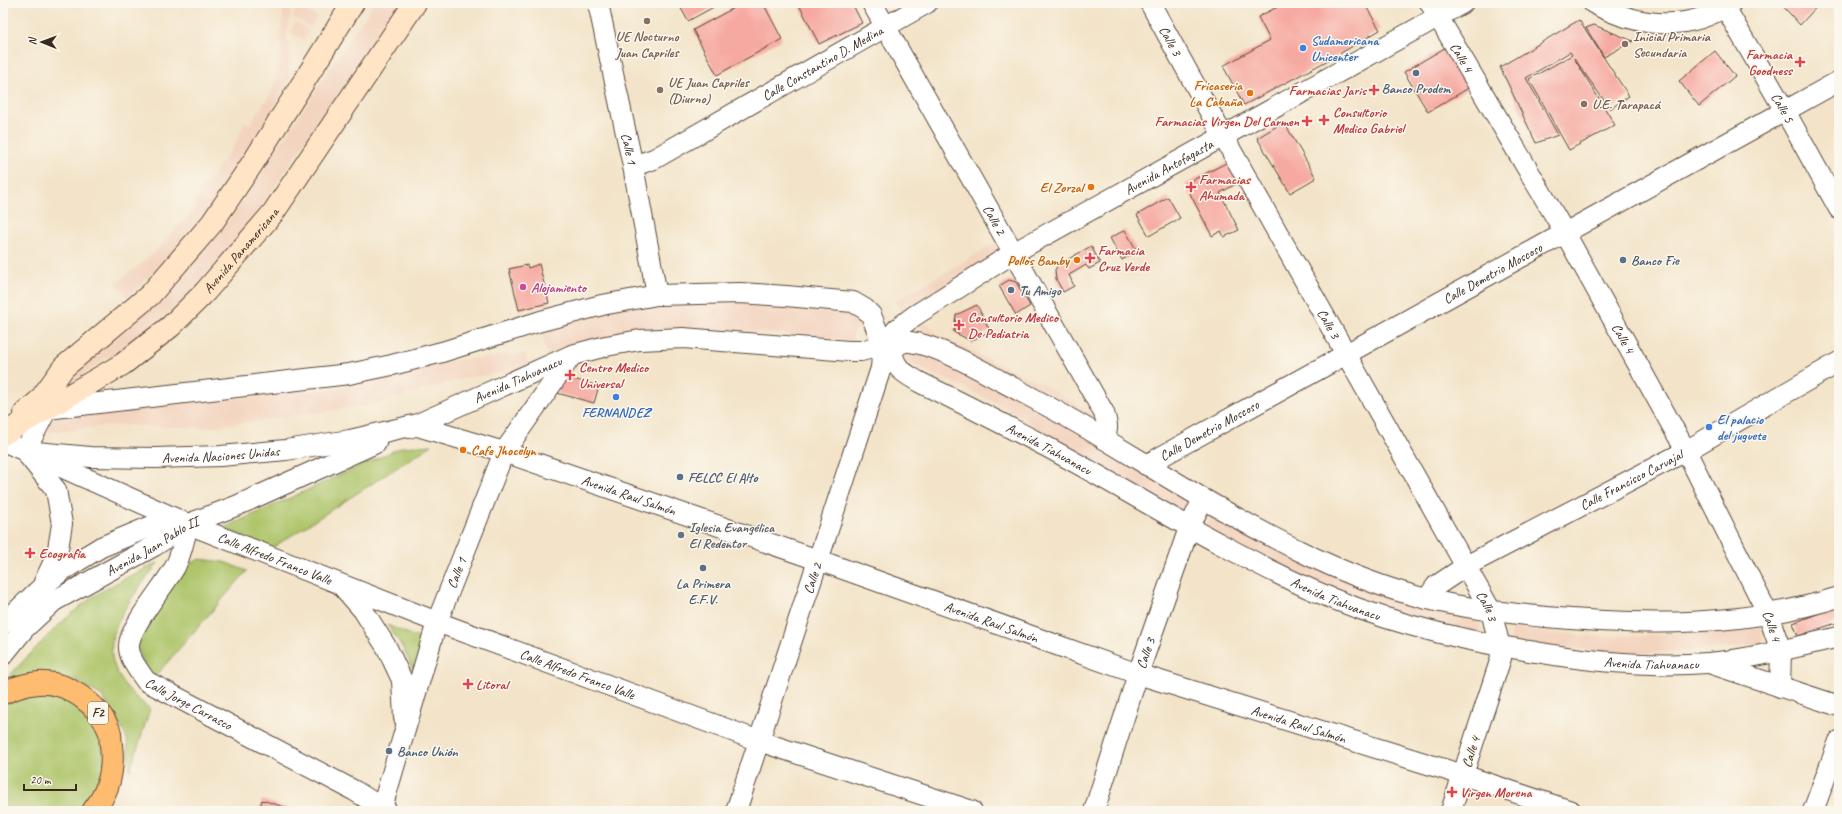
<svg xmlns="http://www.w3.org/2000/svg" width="1842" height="814" viewBox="0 0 1842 814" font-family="Caveat,sans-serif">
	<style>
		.built { fill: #f3d4bf }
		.green { fill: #aec56a; stroke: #747844 }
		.building { fill: #f6a9a0 }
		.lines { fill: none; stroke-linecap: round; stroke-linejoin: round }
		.street-casing { stroke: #574638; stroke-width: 22 }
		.secondary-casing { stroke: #574638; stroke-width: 24 }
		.highway-casing { stroke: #574638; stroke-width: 24 }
		.street { stroke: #fff; stroke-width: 20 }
		.secondary { stroke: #ffe4c6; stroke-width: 22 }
		.highway { stroke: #febc70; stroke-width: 22 }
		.education-dot { fill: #8d6e63; stroke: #fbf7ec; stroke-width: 1.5 }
		.shop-dot { fill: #3f7fe0; stroke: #fbf7ec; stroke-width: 1.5 }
		.health-dot { fill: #e0444e; stroke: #fbf7ec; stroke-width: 1.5 }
		.service-dot { fill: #5c6f8a; stroke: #fbf7ec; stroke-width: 1.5 }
		.food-dot { fill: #e8710a; stroke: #fbf7ec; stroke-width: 1.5 }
		.hotel-dot { fill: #d1479c; stroke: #fbf7ec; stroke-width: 1.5 }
		.worship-dot { fill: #6b7280; stroke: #fbf7ec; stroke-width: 1.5 }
		.labels { text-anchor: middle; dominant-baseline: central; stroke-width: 3; stroke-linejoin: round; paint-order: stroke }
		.shield { fill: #fbf7ec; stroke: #75685c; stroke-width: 1 }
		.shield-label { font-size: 13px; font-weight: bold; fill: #3b2a1e }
		.education-label { font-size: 14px; font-weight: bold; fill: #785e54; stroke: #fbf7ec; text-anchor: start }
		.shop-label { font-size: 14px; font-weight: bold; fill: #366cbe; stroke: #fbf7ec; text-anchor: start }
		.street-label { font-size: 14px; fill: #3b2a1e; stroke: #fbf7ec }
		.health-label { font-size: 14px; font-weight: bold; fill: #be3a42; stroke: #fbf7ec; text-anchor: start }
		.food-label { font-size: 14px; font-weight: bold; fill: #c56008; stroke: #fbf7ec; text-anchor: end }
		.service-label { font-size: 14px; font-weight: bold; fill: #4e5e75; stroke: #fbf7ec; text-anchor: start }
		.hotel-label { font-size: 14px; font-weight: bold; fill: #b23c85; stroke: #fbf7ec; text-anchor: start }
		.worship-label { font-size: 14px; font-weight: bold; fill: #5b616d; stroke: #fbf7ec; text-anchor: start }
	</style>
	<rect width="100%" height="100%" fill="#fbf7ec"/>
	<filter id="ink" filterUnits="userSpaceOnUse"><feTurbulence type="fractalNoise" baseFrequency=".025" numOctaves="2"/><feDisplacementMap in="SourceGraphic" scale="8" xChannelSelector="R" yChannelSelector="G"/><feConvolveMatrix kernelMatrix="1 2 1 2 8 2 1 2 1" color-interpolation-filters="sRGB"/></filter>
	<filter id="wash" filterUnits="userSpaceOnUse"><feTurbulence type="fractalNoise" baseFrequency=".012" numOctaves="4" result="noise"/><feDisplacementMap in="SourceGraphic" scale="16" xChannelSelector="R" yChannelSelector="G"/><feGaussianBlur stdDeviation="0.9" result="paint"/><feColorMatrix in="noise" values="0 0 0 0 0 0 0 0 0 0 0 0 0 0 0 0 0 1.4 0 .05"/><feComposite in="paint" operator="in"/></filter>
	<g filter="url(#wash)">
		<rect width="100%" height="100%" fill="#f3e4c9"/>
		<!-- built -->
		<path class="built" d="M284,3H292L287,36V43H290L289,77L274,107L254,138L247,156L219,198L179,246L128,297L116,284L157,250L197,207L193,203L200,197L197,194L203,184L206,185L235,144L245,122L250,124L271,93L278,72L281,41H278L279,31H281Z
			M374,3H399L250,223L200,282L171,312L112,360L108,356L57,395L77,365L178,278L238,208Z
			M298,6L317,17L311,27L293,17Z
			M295,22L309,30L304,40L290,33Z
			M995,243L1002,255L901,314L894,302Z
			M693,300L745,302L867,317L865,330L855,329L852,340L733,330L678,331L547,355L539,325L619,306Z
			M923,319L938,335L947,340L1047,386L1096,416L1090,424L930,341L921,333L916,324Z
			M907,345L974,373L1195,498L1185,515L996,403L968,389L901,360Z
			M525,353L530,368L456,380L379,403L208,428L114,425L48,433V418L337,388L447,361Z
			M1211,515L1270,545L1481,618L1479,636L1346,598L1204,529Z
			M1512,627L1585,636H1639L1762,627L1763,645L1638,654L1511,643Z"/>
		<!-- green -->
		<path class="green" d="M432,445L269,550L224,528L402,447Z
			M200,559L224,562L247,571L151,681L134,638L182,567Z
			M158,563C117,616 82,657 150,709L130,771L127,739L116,717L102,696L75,680L3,682C31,654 58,622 90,599C111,584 134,574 158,563Z
			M387,625L426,641L416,679C409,658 401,642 387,625Z
			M33,693L57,694L81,707L99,731L106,766L98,793L79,811H3V707L10,702Z"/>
		<g id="blocks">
			<!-- building -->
			<path class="building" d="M678,3H721L688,21Z
				M743,3H763L782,39L717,75L693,30Z
				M798,3H852L862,23L819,44Z
				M1285,3H1364L1380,30L1336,56L1244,105L1223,66L1270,40L1258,17Z
				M1783,3H1820L1800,25L1782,5Z
				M1579,20L1629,96L1610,109L1574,58L1615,125L1569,150L1529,79L1572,55L1570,52L1526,78L1558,135L1536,143L1500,67Z
				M1594,25L1633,41L1604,57L1586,28Z
				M1448,46L1472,86L1428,112L1404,72Z
				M1715,51L1735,76L1699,106L1679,81Z
				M1284,122L1316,178L1290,193L1257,138Z
				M1230,161L1243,180L1220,193L1239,230L1224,237L1221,231L1212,236L1185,184Z
				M1168,197L1180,218L1149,236L1137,215Z
				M1125,230L1137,251L1122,260L1110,238Z
				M1091,246L1100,263L1089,269L1086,265L1069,275L1074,286L1063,292L1056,279L1055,270L1058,265Z
				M539,264L549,303L519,310L509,269L527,265L528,268Z
				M1009,280L1016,282L1030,306L1016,315L999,286Z
				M977,305L990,331L971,341L954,332L956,315Z
				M562,376L599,386L594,403L557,393Z
				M1839,606V622L1798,636L1793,623Z
				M262,800L297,811H259Z"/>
		</g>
	</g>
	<g filter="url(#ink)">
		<use href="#blocks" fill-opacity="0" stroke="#574638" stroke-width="1"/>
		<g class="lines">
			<!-- street casing -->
			<g class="street-casing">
				<g id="street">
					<path id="s1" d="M598,3L633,166L657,295"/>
					<path id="s2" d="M872,3L1104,413C1107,423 1109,429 1104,439"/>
					<path id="s3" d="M1150,3L1223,136L1491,611L1500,647L1501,658L1451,811"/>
					<path id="s4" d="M1430,3L1565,233L1686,451L1768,614L1781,651L1780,687"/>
					<path d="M1593,3C1637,27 1688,33 1731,3"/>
					<path id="s5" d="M1725,7L1785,111L1839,209"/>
					<path id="s6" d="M633,166L654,159L927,3"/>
					<path id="s7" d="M883,345L897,329L914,316L1015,252L1463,3"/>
					<path id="s8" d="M892,350C895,370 903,372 919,382C962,403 1005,425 1047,447C1134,494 1218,547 1308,588C1380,621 1457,640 1536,652C1592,662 1651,667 1708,663C1752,659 1796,647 1839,637"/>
					<path d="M892,350C898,345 902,341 910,342C936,345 976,367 999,380C1035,399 1071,418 1106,440C1138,459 1170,479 1202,498C1264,534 1336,573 1405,593C1451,607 1498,612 1546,617C1645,626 1743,627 1839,597"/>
					<path id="s9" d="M409,428L572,355L606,346L640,340L683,338L849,351H861L883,345L892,350"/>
					<path id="s10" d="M3,441L188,524L437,622L759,741L972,811"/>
					<path id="s11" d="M25,451L90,457L155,458L221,456L286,450L350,440L414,425L504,452L818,560L1138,674L1463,775L1571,811"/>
					<path d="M25,451L47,409L349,374L392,365L442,352L541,321L602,305L657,295L740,293L786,296L853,302L865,309L871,315L883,345"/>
					<path d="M27,454L56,490L62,524L57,555L44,582"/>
					<path id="s12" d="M1146,465L1839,81"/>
					<path id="s13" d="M188,524C185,538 182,552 176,565C166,585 130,625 129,645C128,658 139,671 146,681L355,791L387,811"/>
					<path d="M342,586L363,610L387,648L402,680L404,718"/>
					<path id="s14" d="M1427,599L1436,586L1466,566L1686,451L1839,362"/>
					<path d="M3,624L42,587L63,570L101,547L149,527L186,524"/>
					<path id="s15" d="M3,655L24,629L54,601L154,546L188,524L236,506L376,443"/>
					<path d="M1712,664L1839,706"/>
					<path id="s16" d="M381,811L437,622L504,452L572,355"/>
					<path id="s17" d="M736,811L881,368L883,345"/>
					<path id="s18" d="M1094,811L1138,674L1189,528L1203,499"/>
					<path d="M1813,811L1839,741"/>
				</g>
			</g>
			<!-- secondary casing -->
			<g class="secondary-casing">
				<g id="secondary">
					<path d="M25,413L40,400L64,367L150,295L212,223L254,161L353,3"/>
					<path id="s19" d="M3,434L123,364L171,326L205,292L273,213L415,3"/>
				</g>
			</g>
			<!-- highway casing -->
			<g class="highway-casing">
				<path id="highway" d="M3,693C14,688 26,684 38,683C66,680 99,705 109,730C111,734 110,740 111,745C114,769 109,792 93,811"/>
			</g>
			<!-- street -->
			<use href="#street" class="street"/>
			<!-- secondary -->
			<use href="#secondary" class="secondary"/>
			<!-- highway -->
			<use href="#highway" class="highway"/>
		</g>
	</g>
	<!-- markers -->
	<g class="education-dot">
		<circle cx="647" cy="21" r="4"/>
		<circle cx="1625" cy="44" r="4"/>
		<circle cx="660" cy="90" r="4"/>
		<circle cx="1584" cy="104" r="4"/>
	</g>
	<g class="shop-dot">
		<circle cx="1303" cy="48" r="4"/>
		<circle cx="616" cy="397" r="4"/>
		<circle cx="1709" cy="427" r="4"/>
	</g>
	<g class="health-dot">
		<path d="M1798 56h4v4h4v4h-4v4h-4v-4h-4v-4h4z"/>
		<path d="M1372 84h4v4h4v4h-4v4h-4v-4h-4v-4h4z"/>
		<path d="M1322 114h4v4h4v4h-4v4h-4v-4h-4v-4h4z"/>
		<path d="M1305 115h4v4h4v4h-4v4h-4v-4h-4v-4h4z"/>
		<path d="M1189 181h4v4h4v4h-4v4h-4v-4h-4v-4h4z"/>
		<path d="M1088 252h4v4h4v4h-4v4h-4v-4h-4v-4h4z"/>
		<path d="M957 319h4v4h4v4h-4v4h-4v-4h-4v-4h4z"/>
		<path d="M568 369h4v4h4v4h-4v4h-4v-4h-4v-4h4z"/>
		<path d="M28 547h4v4h4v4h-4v4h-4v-4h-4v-4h4z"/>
		<path d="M466 678h4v4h4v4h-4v4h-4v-4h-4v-4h4z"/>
		<path d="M1450 786h4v4h4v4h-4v4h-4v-4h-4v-4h4z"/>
	</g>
	<g class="service-dot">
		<circle cx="1416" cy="73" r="4"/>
		<circle cx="1623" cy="260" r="4"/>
		<circle cx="1011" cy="290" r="4"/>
		<circle cx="680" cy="477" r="4"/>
		<circle cx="703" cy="568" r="4"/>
		<circle cx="389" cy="751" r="4"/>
	</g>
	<g class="food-dot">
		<circle cx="1250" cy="93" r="4"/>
		<circle cx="1091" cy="187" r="4"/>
		<circle cx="1077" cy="260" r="4"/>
		<circle cx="463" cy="450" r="4"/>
	</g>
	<circle class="hotel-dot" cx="523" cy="287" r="4"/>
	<circle class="worship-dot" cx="681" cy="535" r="4"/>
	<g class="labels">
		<!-- shield labels -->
		<rect class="shield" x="88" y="702" width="20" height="22" rx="3"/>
		<g class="shield-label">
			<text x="98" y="713">F2</text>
		</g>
		<!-- education labels -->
		<g class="education-label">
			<text x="647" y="36" text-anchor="middle">UE Nocturno<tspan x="647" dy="16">Juan Capriles</tspan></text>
			<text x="1633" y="36">Inicial Primaria<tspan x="1633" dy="16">Secundaria</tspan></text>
			<text x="668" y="82">UE Juan Capriles<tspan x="668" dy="16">(Diurno)</tspan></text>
			<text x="1592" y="104">U.E. Tarapacá</text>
		</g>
		<!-- shop labels -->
		<g class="shop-label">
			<text x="1311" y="40">Sudamericana<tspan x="1311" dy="16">Unicenter</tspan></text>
			<text x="616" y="412" text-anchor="middle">FERNANDEZ</text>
			<text x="1717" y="419">El palacio<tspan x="1717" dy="16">del juguete</tspan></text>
		</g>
		<!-- street labels -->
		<g class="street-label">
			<text stroke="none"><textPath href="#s3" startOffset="43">Calle 3</textPath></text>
			<text stroke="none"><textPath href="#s4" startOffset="63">Calle 4</textPath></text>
			<text stroke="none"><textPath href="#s6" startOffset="216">Calle Constantino D. Medina</textPath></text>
			<text stroke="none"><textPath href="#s5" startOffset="116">Calle 5</textPath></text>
			<text stroke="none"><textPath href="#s1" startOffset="149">Calle 1</textPath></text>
			<text stroke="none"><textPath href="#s7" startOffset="338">Avenida Antofagasta</textPath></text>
			<text stroke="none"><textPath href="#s2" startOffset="249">Calle 2</textPath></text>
			<text stroke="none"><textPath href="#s19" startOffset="303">Avenida Panamericana</textPath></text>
			<text stroke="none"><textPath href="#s12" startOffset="396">Calle Demetrio Moscoso</textPath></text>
			<text stroke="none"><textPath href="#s3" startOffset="367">Calle 3</textPath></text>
			<text stroke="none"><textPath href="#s4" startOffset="387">Calle 4</textPath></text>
			<text stroke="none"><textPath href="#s9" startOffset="119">Avenida Tiahuanacu</textPath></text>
			<text stroke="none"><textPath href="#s12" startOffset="72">Calle Demetrio Moscoso</textPath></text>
			<text stroke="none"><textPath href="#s8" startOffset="190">Avenida Tiahuanacu</textPath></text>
			<text stroke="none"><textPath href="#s11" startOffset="196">Avenida Naciones Unidas</textPath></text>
			<text stroke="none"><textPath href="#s14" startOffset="238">Calle Francisco Carvajal</textPath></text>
			<text stroke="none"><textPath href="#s11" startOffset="618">Avenida Raul Salmón</textPath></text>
			<text stroke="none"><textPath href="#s15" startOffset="187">Avenida Juan Pablo II</textPath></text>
			<text stroke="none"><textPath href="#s10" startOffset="296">Calle Alfredo Franco Valle</textPath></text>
			<text stroke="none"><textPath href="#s16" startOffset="250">Calle 1</textPath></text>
			<text stroke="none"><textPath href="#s17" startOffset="245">Calle 2</textPath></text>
			<text stroke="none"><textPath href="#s8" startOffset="514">Avenida Tiahuanacu</textPath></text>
			<text stroke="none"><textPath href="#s3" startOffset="691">Calle 3</textPath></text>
			<text stroke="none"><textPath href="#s11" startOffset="1002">Avenida Raul Salmón</textPath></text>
			<text stroke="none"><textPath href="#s4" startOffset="711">Calle 4</textPath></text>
			<text stroke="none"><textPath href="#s18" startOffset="166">Calle 3</textPath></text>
			<text stroke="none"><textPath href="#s8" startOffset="838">Avenida Tiahuanacu</textPath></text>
			<text stroke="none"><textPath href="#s10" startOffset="620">Calle Alfredo Franco Valle</textPath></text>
			<text stroke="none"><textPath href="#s13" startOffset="225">Calle Jorge Carrasco</textPath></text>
			<text stroke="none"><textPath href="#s11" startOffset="1326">Avenida Raul Salmón</textPath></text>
			<text transform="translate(1471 752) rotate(-72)">Calle 4</text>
		</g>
		<!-- health labels -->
		<g class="health-label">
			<text x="1792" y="54" text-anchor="end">Farmacia<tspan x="1792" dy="16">Goodness</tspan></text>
			<text x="1366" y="90" text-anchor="end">Farmacias Jaris</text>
			<text x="1333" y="112">Consultorio<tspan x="1333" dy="16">Medico Gabriel</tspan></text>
			<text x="1299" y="121" text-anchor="end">Farmacias Virgen Del Carmen</text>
			<text x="1199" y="179">Farmacias<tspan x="1199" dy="16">Ahumada</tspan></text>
			<text x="1098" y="250">Farmacia<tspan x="1098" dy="16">Cruz Verde</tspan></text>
			<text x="968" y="317">Consultorio Medico<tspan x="968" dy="16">De Pediatria</tspan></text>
			<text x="579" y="367">Centro Medico<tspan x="579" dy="16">Universal</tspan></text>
			<text x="39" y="553">Ecografia</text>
			<text x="476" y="684">Litoral</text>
			<text x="1460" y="792">Virgen Morena</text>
		</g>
		<!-- food labels -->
		<g class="food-label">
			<text x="1242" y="85">Fricaseria<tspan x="1242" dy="16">La Cabaña</tspan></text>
			<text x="1083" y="187">El Zorzal</text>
			<text x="1069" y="260">Pollos Bamby</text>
			<text x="471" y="450" text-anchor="start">Cafe Jhocelyn</text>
		</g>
		<!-- service labels -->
		<g class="service-label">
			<text x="1416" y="88" text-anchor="middle">Banco Prodem</text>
			<text x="1631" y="260">Banco Fie</text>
			<text x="1019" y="290">Tu Amigo</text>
			<text x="688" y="477">FELCC El Alto</text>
			<text x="703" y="583" text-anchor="middle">La Primera<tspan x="703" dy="16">E.F.V.</tspan></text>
			<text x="397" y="751">Banco Unión</text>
		</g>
		<!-- hotel labels -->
		<g class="hotel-label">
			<text x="531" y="287">Alojamiento</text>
		</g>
		<!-- worship labels -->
		<g class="worship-label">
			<text x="689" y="527">Iglesia Evangélica<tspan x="689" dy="16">El Redentor</tspan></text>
		</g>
	</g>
	<!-- margin -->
	<rect width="1842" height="814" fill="none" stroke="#fbf7ec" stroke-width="16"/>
	<!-- north arrow -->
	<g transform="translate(42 42) rotate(271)" stroke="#fbf7ec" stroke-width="3" paint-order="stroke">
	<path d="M0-3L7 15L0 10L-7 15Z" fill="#3b2a1e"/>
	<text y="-6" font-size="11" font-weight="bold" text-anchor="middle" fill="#3b2a1e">N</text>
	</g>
	<!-- scale -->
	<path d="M24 784v6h52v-6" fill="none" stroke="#3b2a1e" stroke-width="2"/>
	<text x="30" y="784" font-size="12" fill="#3b2a1e" stroke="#fbf7ec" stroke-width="3" paint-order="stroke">20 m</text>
</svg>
